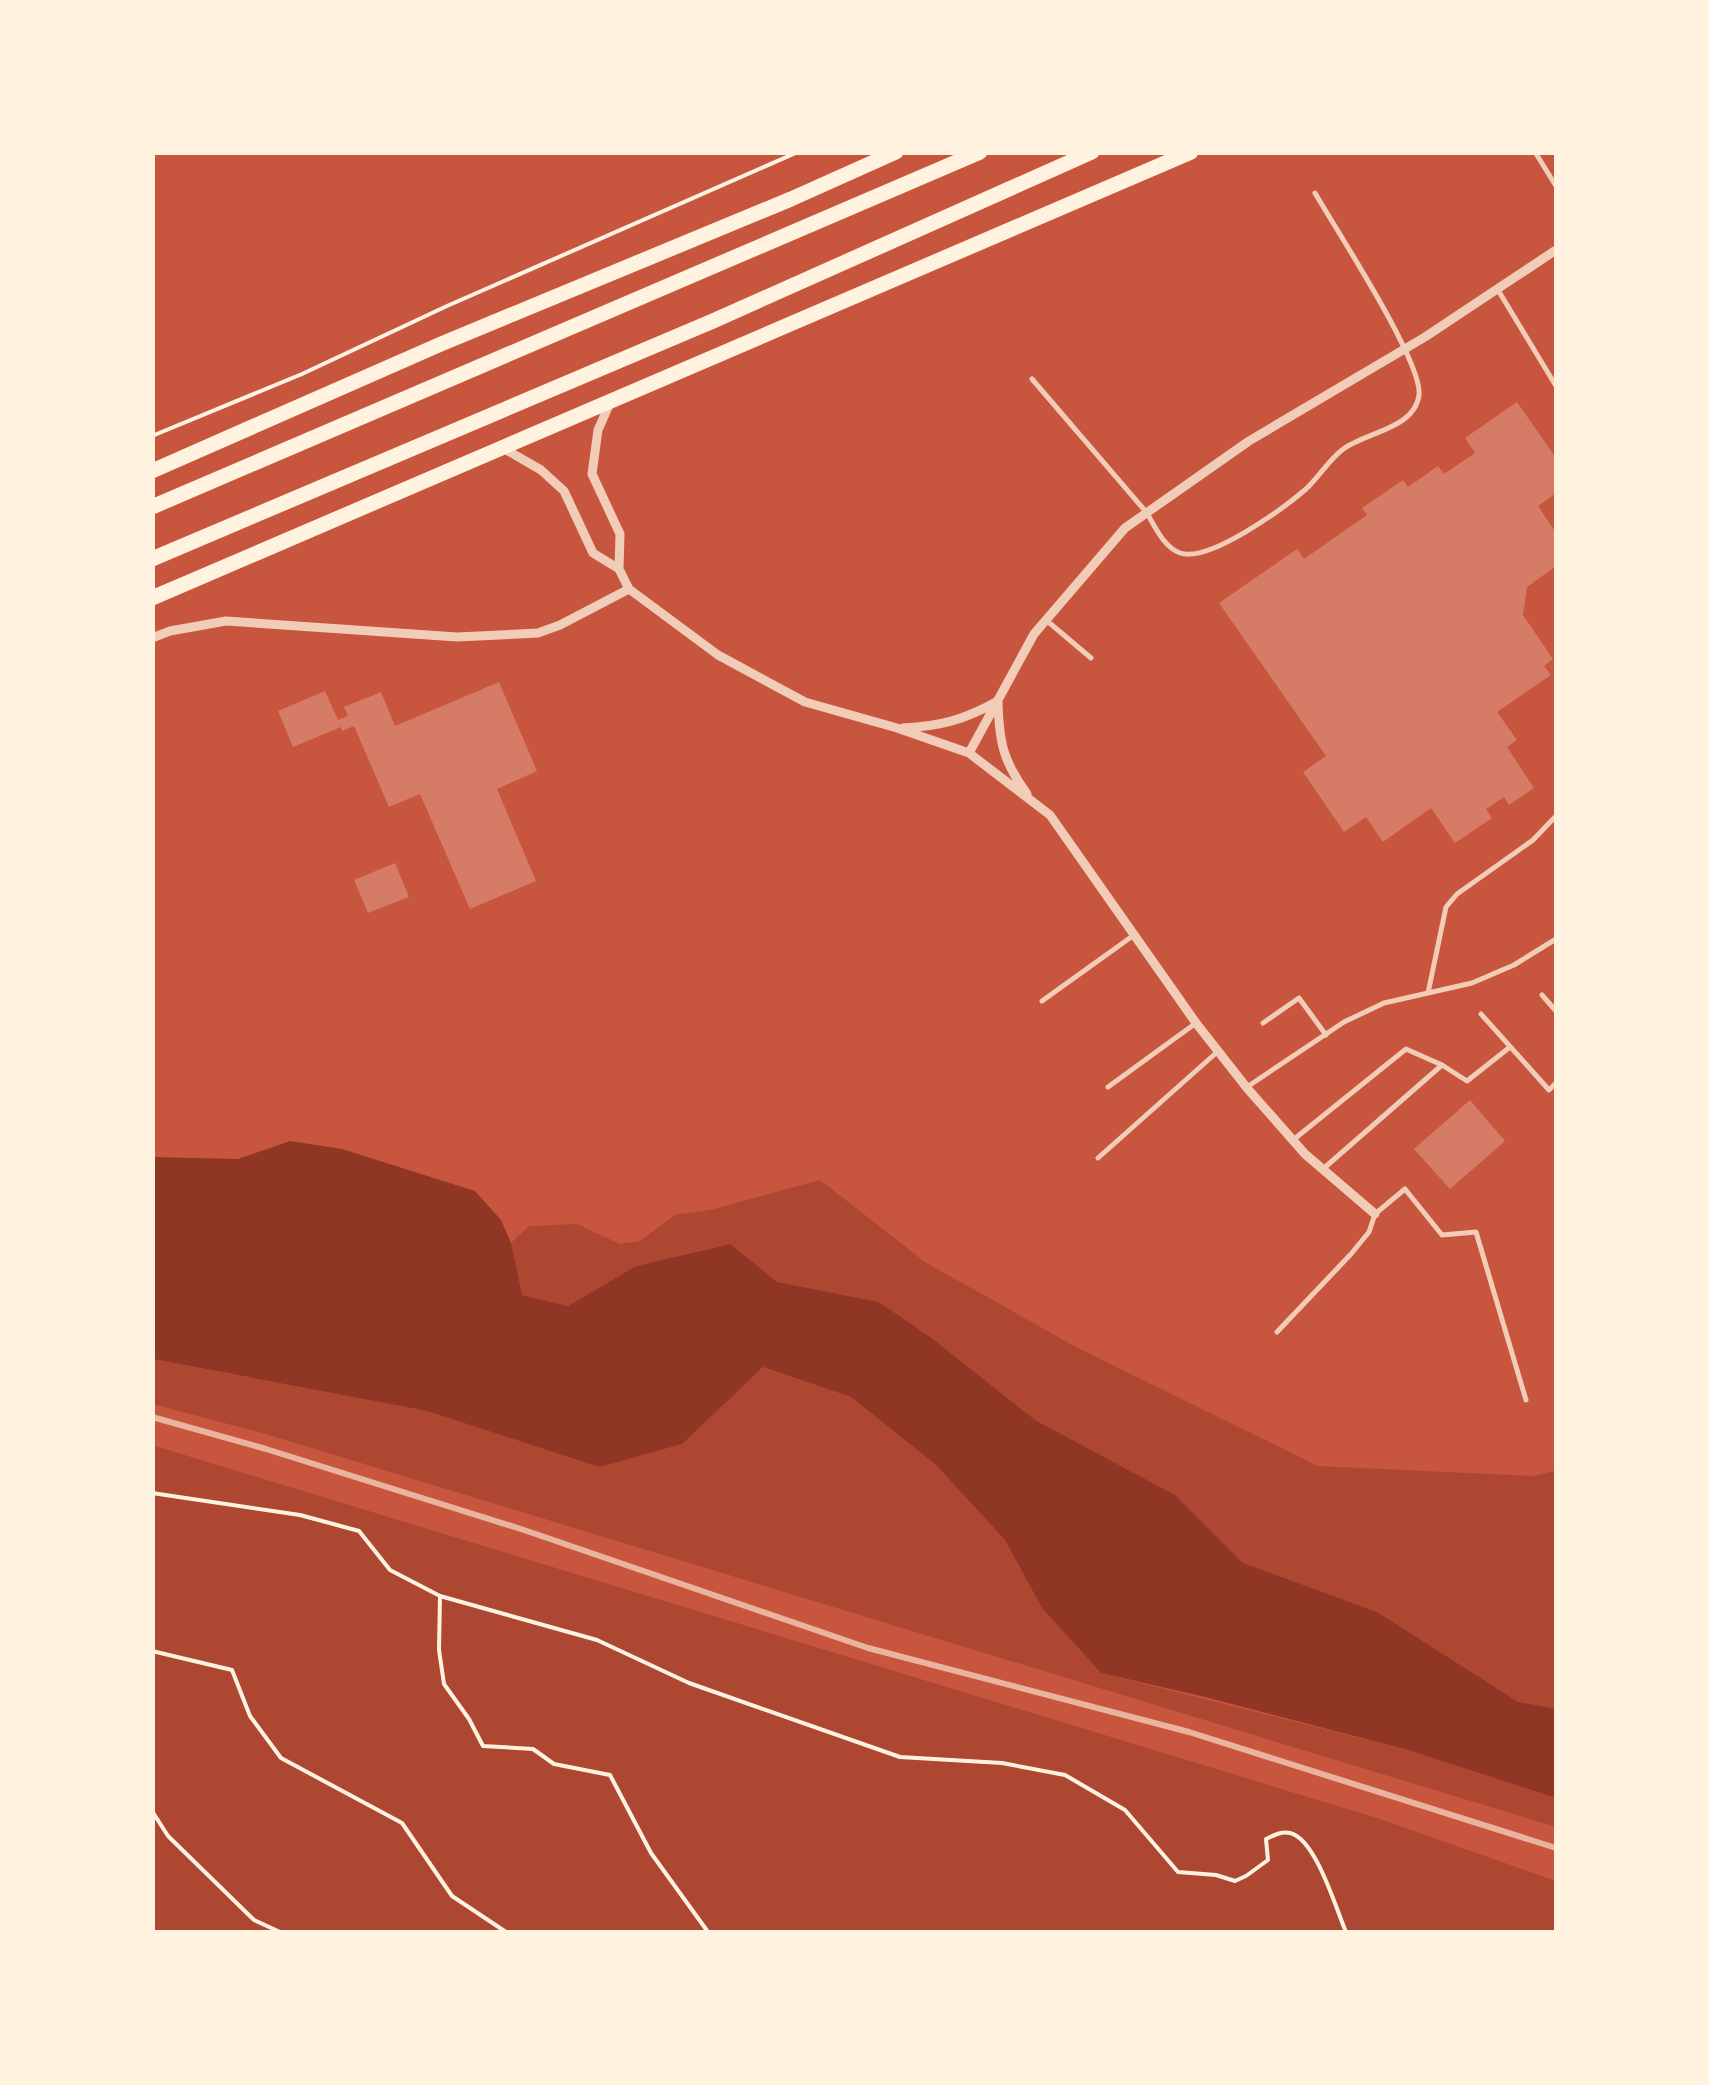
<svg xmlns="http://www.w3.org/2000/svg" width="1709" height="2085" viewBox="0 0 1709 2085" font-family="Bitter,serif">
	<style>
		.green { fill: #ae4732 }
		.water { fill: #8f3625 }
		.building { fill: #d67c66 }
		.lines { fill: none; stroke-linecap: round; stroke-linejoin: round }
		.path { stroke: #fff3e0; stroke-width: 4 }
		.service { stroke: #f1ccb7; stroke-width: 5 }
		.minor { stroke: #f1ccb7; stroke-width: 9 }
		.motorway { stroke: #fff3e0; stroke-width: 15 }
		.rail { stroke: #e9b49f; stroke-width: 6 }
	</style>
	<rect width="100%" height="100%" fill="#c8553d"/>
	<!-- green -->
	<path class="green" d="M820,1180L925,1262L1076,1347L1318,1466L1532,1476L1556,1471V1709L1518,1703L1377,1612L1243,1563L1175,1495L1035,1420L933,1339L879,1302L777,1282L729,1244L636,1266L568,1306L521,1295L511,1243L529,1226L577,1224L620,1244L640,1241L675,1215L710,1210Z
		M152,1359L427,1411L599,1467L735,1393L763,1367L851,1397L936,1465L1005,1540L1042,1608L1101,1673L1408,1750L1556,1798V1827L269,1435L153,1404Z
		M152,1445L1377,1818L1556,1881V1932H153Z"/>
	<!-- water -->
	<path class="water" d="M290,1141L342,1149L475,1191L501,1220L511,1243L522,1295L568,1306L636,1266L730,1244L777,1282L879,1302L933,1339L1035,1420L1175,1495L1243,1563L1377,1612L1518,1702L1556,1709V1798L1408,1750L1205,1697L1101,1673L1042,1608L1005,1540L936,1465L851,1397L763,1367L682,1444L599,1467L427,1411L153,1359V1157L238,1159Z"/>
	<!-- building -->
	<path class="building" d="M1517,402L1556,458V493L1538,506L1556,533V566L1527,587L1523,615L1553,659L1544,666L1551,675L1497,712L1517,740L1507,747L1534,788L1509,805L1504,797L1486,809L1492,818L1455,843L1431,808L1383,842L1366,817L1344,832L1303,772L1326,756L1219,603L1297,549L1304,559L1367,515L1362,508L1403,480L1408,487L1438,466L1444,474L1475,453L1465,438Z
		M499,682L537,771L497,789L536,881L470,909L420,794L389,807L354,726L342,731L341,727L293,747L278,711L325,691L338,720L348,716L344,707L381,692L395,726Z
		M395,863L409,897L368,913L354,880Z
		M1470,1100L1505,1141L1450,1189L1414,1149Z"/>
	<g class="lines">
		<!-- path -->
		<path class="path" d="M152,436L302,374L447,306L798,152
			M152,1493L300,1515L359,1531L390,1570L440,1596L439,1650L444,1684L469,1719L483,1746L533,1749L554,1764L610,1775L651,1853L708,1932
			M440,1596L597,1640L689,1683L900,1757L1002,1763L1065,1775L1125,1810L1178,1872L1216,1875L1235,1881L1246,1876L1268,1860L1266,1839C1274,1835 1282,1831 1290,1833C1316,1839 1336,1909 1346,1932
			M152,1651L232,1670L250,1716L281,1758L402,1823L452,1896L506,1932
			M152,1811L168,1836L254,1920L280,1932"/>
		<!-- service -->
		<path class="service" d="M1535,152L1556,186
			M1498,290L1556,386
			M1032,379L1147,513C1155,527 1164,547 1180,553C1209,563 1284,508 1306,489C1319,477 1328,461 1342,450C1365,432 1415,429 1419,395C1423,362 1335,228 1315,193
			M1046,620L1091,658
			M1428,993L1446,907L1457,894L1533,840L1556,816
			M1542,995L1556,1011
			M1042,1001L1134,935
			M1481,1014L1549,1090L1556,1083
			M1263,1023L1299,998L1326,1035
			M1108,1087L1196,1023
			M1247,1087L1344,1022L1384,1003L1472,983L1514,965L1556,939
			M1293,1140L1406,1049L1442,1065L1467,1081L1510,1047
			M1098,1158L1216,1053
			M1323,1169L1442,1065
			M1277,1332L1351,1254L1369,1232L1375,1214L1405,1189L1442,1235L1476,1232L1526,1400"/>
		<!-- minor -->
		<path class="minor" d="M610,403L598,430L592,474L620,534L619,569L629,589L718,655L805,702L897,728L969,753L1050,815L1196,1023L1247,1088L1305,1154L1375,1214
			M503,448L541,470L564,491L593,553L619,569
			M152,638L170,631L226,621L457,637L538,633L560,625L629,589
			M903,728C941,726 964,720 998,701C999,742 1003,761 1027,794
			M969,753L1034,634L1125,528L1249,441L1425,337L1556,250"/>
		<!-- motorway -->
		<path class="motorway" d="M152,471L441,344L791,199L896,152
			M152,507L980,152
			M152,559L713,321L1092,152
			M152,598L1191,152"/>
		<!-- rail -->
		<path class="rail" d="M152,1417L266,1449L524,1530L868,1648L1189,1732L1556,1848"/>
	</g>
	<!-- border -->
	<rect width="1709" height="2085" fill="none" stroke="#fff3e0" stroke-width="310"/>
</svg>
